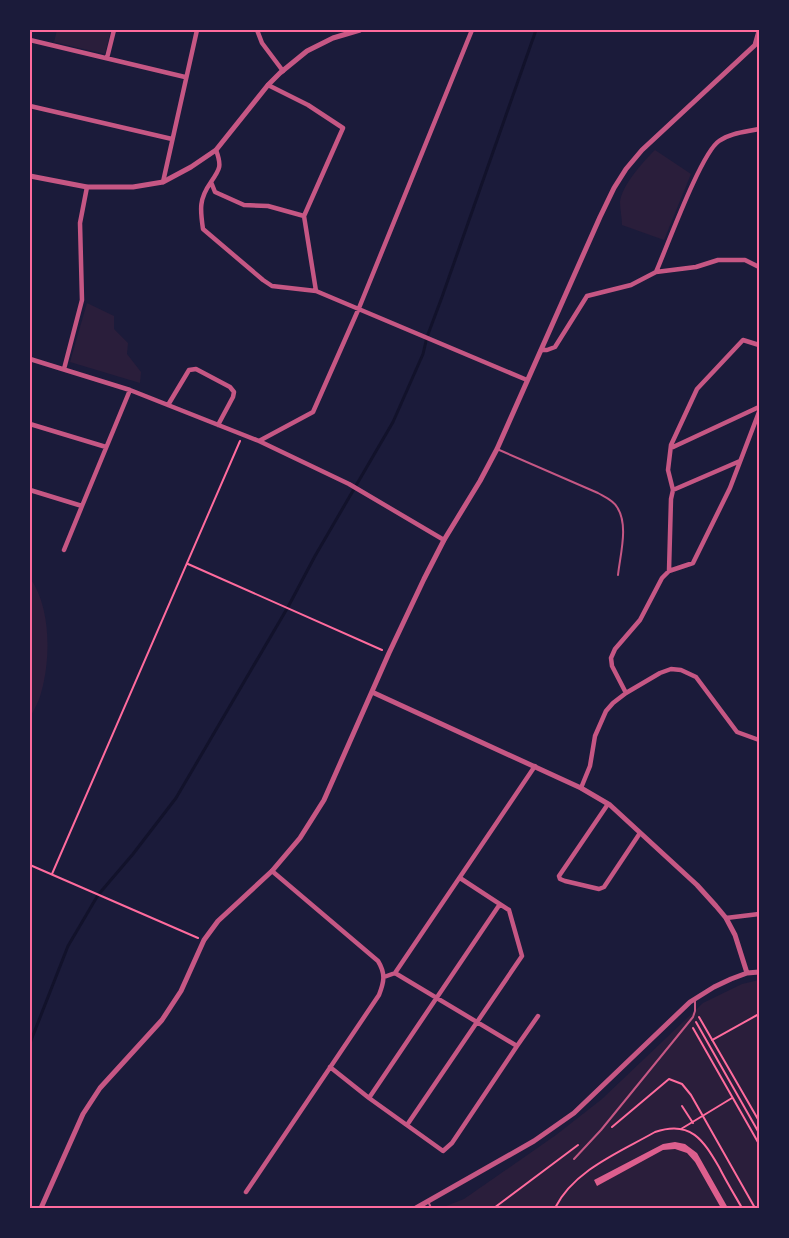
<svg xmlns="http://www.w3.org/2000/svg" width="789" height="1238" viewBox="0 0 789 1238" font-family="Raleway,sans-serif">
	<style>
		.green { fill: #2a1e3b }
		.lines { fill: none; stroke-linecap: round; stroke-linejoin: round }
		.stream { stroke: #12122b; stroke-width: 3 }
		.building { fill: #dd5f8e }
		.path { stroke: #ff6b9d; stroke-width: 2 }
		.service { stroke: #c65784; stroke-width: 2 }
		.minor { stroke: #c65784; stroke-width: 4.5 }
		.tertiary { stroke: #c65784; stroke-width: 5 }
		.neatline { fill: none; stroke: #ff6b9d; stroke-width: 2 }
	</style>
	<rect width="100%" height="100%" fill="#1b1b3a"/>
	<!-- green -->
	<path class="green" d="M57,30H111L105,54L54,42Z
		M655,150L691,174L664,240L622,225C622,218 620,209 620,202C622,185 643,162 655,150Z
		M87,303L114,316V329L128,343L127,354L141,372L140,383L70,362Z
		M30,578C51,607 51,659 41,693C39,701 34,710 30,718Z
		M759,980V1208H441L464,1199L556,1135L602,1099L703,1003L742,984Z"/>
	<g class="lines">
		<!-- stream -->
		<path class="stream" d="M30,1043L68,946L98,895L133,854L176,798L288,607L315,556L393,422L423,354L427,337L442,297L536,30"/>
	</g>
	<!-- building -->
	<path class="building" d="M675,1142L685,1144L697,1153L728,1208H721L695,1162L687,1153L675,1149L663,1150L597,1186L594,1180L663,1144Z"/>
	<g class="lines">
		<!-- path -->
		<path class="path" d="M188,564L382,650
			M30,865L198,938
			M52,874L240,441
			M699,1017L759,1121
			M696,1022L759,1133
			M693,1028L759,1144
			M712,1040L759,1014
			M682,1106L693,1123
			M612,1127L669,1079L682,1084L691,1095L755,1208
			M681,1129L732,1098
			M494,1208L578,1145
			M555,1208C574,1170 620,1152 655,1132C691,1120 703,1140 719,1167C726,1181 734,1194 742,1208"/>
		<!-- service -->
		<path class="service" d="M497,449L598,493C605,497 613,500 617,507C629,525 620,555 618,575
			M574,1159L601,1130L693,1017L695,1011V1001
			M428,1201L431,1208"/>
		<!-- minor -->
		<path class="minor" d="M257,30L262,43L283,71
			M30,40L185,77
			M107,58L114,30
			M30,106L172,139
			M216,150C222,166 220,169 211,182L215,192L244,205L268,206L304,216L343,128L308,105L268,85
			M163,182L197,30
			M211,182C199,199 200,209 203,229L263,280L272,286L316,291L527,380
			M304,216L316,291
			M656,272C667,247 701,153 719,141C730,133 745,132 759,129
			M541,350H547L555,347L587,296L631,285L656,272L696,267L718,260H745L759,267
			M30,359L130,390L259,441L313,412L359,308L472,30
			M64,369L82,300L80,223L87,187
			M168,405L189,370L196,369L230,387L234,392L233,397L218,425
			M30,424L106,447
			M259,441L349,484L444,540
			M671,448L759,407
			M30,490L82,506L130,390
			M673,490L740,461
			M64,550L82,506
			M669,571L671,499L673,490L668,470L671,445L697,389L743,340L759,345
			M626,693L612,666L611,658L615,649L640,620L662,578L669,571L693,563L730,488L759,412
			M581,788L590,766L595,736L606,711L613,703L626,693L660,673L671,669L681,670L696,677L737,732L759,740
			M608,804L559,876L560,879L565,881L599,889L604,887L640,833
			M726,918L759,914
			M384,977L395,973L535,766
			M517,1046L538,1016
			M330,1067L369,1098L443,1151L452,1143L517,1046L395,973
			M369,1098L500,904
			M407,1125L522,956L509,910L460,878
			M246,1192L379,995C384,982 386,974 378,961L272,871"/>
		<!-- tertiary -->
		<path class="tertiary" d="M30,176L87,187H133L163,182L191,167L216,150L268,85L280,73L307,51L333,38L360,30
			M372,692L581,788L610,805L697,885L716,906L726,918L735,935L747,973
			M41,1208L83,1114L100,1088L162,1020L181,991L204,940L218,921L272,871L300,838L324,800L389,653L424,579L444,540L480,481L497,449L600,217L614,188L626,169L642,150L755,45L759,31
			M416,1208L534,1141L574,1113L690,1002L714,987L731,979L747,973L759,972"/>
	</g>
	<!-- border -->
	<rect width="789" height="1238" fill="none" stroke="#1b1b3a" stroke-width="62"/>
	<rect x="31" y="31" width="727" height="1176" class="neatline"/>
</svg>
